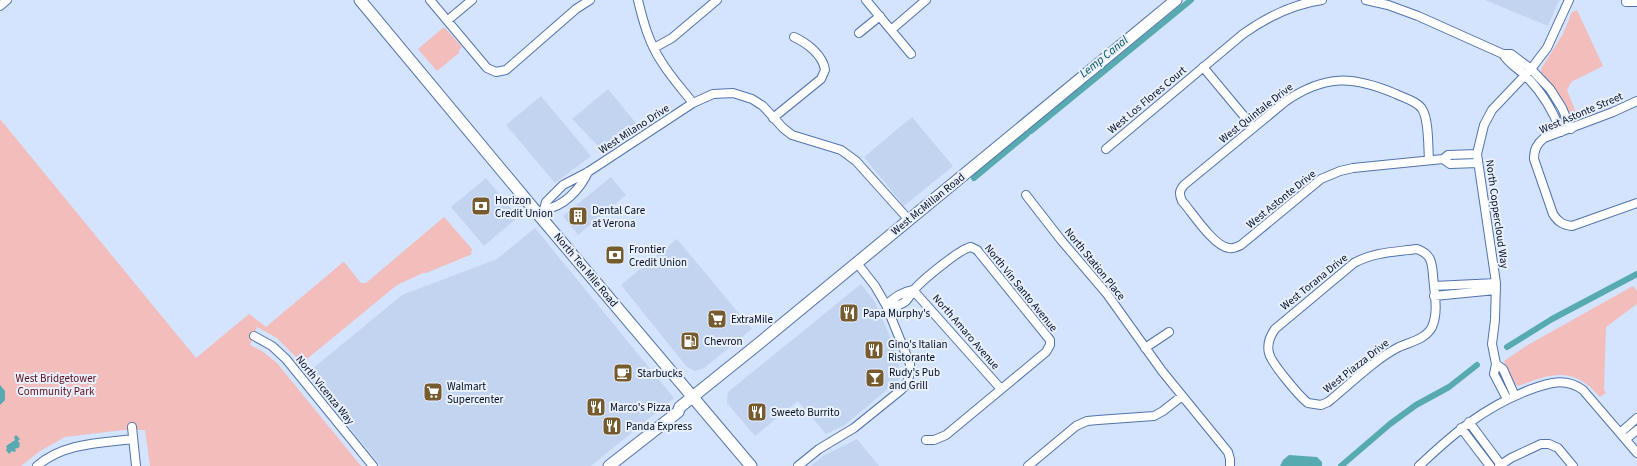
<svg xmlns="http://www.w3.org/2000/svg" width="1637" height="466" viewBox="0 0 1637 466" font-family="'Source Sans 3',sans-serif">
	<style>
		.built { fill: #c3d4f1 }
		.green { fill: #f2bdbb }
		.water { fill: #57aab0 }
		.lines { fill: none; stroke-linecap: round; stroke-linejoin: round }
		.canal { stroke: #57aab0; stroke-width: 6 }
		.minor-casing { stroke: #5173ae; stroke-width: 10 }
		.major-casing { stroke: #5173ae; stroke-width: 13 }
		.minor { stroke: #fff; stroke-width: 8 }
		.major { stroke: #fff; stroke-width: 11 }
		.labels { text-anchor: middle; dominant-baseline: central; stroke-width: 4; stroke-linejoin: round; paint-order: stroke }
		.street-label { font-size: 11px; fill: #020a20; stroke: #e8f0fd }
		.poi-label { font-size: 11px; fill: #020a20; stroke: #e8f0fd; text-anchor: start }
		.park-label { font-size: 11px; fill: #5d0d16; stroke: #e8f0fd }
		.water-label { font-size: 12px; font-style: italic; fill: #045257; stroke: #e8f0fd }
	</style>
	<rect width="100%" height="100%" fill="#d4e3fe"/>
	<!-- built -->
	<path class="built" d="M1485,0H1559L1548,26Z
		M608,89L639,127L603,151L572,119Z
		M541,96L591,156L555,183L506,125Z
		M912,117L953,166L904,206L864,157Z
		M611,177L626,195L578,235L563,216Z
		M486,178L518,217L484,246L451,207Z
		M535,228L674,398L591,466H381L306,374L402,295L497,259Z
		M677,239L752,329L704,368L695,371L687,367L621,285Z
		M861,284L875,302L896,351L901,378L845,425L826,434L798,401L755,436L727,403L728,392Z
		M857,439L879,466H811L823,456Z"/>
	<!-- green -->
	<path class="green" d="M1577,10L1603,66L1571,82L1567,90L1578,118L1571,119L1555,89L1541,73V69L1563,34L1572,12Z
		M444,27L462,47L459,50V53L437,71L418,49Z
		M0,119L196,358L249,314L266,327L342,263L344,262L361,283H366L444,217L472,249L471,252L472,253L470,255L426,273H423L397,285L308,358L301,360L296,357L277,338L257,327L250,345L262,351L276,362L361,466H150L145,430H123L65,437L40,451L21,466H0Z
		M1633,286L1637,291V304L1606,327L1604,389L1606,393L1600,397C1574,366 1552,373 1518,386L1515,384L1504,361L1526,346Z"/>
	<!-- water -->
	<path class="water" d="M0,385L5,391V400L0,405Z
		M16,435L20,439L18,441L20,444L19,446L20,447L15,449L16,451L14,452L12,451L9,454L6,450L7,448L6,446L15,440L14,437Z
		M1289,455L1317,457L1322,462V466H1280L1283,460Z"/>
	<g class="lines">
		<!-- canal -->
		<path class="canal" d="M1031,131L1191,0
			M974,178L1027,134
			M1507,347L1552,319L1637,274
			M1341,466L1390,424L1416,405L1449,387L1477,365"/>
		<!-- minor casing -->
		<g class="minor-casing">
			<path id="minor" d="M430,0L487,68L496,72L506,70L576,9L590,0
				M638,0C643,21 649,43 661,61C670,76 682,89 693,103
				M866,0L911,54
				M1366,0L1388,5L1418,16L1503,54
				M1626,2H1637
				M0,6L7,0
				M448,20L472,0
				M891,30L926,0
				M859,33L880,16
				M654,48L672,38L717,0
				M1203,67L1253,127
				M1637,101L1613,112L1544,138C1537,144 1534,149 1534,159L1553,214C1558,222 1563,225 1572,226L1637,203
				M773,118L821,79L825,70C823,55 807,43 794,37
				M1561,132C1553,110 1542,92 1525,75C1517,68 1508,63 1503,54H1511L1531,69L1550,89L1562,108L1571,129
				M1106,149L1243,34C1267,17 1292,4 1322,0
				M1477,154L1448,155L1443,159L1450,164L1478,163
				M1429,160C1428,147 1429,119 1422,109C1417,101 1404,98 1396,94C1353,76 1326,74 1286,101L1184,185C1179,191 1179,194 1182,201C1192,212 1214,247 1229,248C1233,249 1237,247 1241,245L1321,179L1340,171L1353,168L1443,159
				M588,172C580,189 563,208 544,209L546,202L563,185L588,172L693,103L713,94L733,93L752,99L763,106L783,128L792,135L841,150L856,161L909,220
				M1026,195L1061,240L1107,294L1162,371L1228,452L1230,459V466
				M1417,249C1431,254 1432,262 1433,275C1434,292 1439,311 1432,327C1426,339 1410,342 1399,347C1375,359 1349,385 1328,402L1321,405L1308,403C1300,397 1271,363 1269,353C1267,345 1270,336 1275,329L1354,263C1374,252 1395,252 1417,249Z
				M1434,286L1496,283
				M913,290C902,292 895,297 886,305C890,305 895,306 899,305C909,301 908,297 914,290C921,281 961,248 971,247L977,250L1050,340V345L1046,352L946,435L934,440H926
				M913,290L1001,389
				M1434,296L1496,290
				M254,336L272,346L286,359L373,466
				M1145,348L1169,332
				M1496,364L1503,369L1515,396
				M1507,399L1494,374L1496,364L1492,344L1495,320L1496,283L1477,154L1484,125L1492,110L1531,69L1547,48L1569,0
				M1469,422L1501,465
				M132,427L136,466
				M1461,428L1490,466
				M1620,433L1637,418
				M1626,439L1637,430
				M37,466C63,443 100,443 133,439
				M798,466L819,449L854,428L901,390L907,384L910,372V364L886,305L875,286L857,263
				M1028,466L1076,426L1087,421L1098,420L1154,416L1163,411L1182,396
				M1419,466C1454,433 1483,408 1529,390C1548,383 1565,377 1583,390L1637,453
				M1499,466L1511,458L1541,444H1549L1558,448L1573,466"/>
		</g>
		<!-- major casing -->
		<g class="major-casing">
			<path id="major" d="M360,0L538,214L751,466
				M609,466L678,412L680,407L762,341L1176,0"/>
		</g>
		<!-- minor -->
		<use href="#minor" class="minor"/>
		<!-- major -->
		<use href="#major" class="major"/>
	</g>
	<!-- icons -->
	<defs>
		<g id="bank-square" transform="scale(1)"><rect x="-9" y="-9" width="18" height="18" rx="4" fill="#755b2d" stroke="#e8f0fd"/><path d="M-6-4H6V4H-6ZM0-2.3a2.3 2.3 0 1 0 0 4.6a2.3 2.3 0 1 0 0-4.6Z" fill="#fff"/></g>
		<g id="building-square" transform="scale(1)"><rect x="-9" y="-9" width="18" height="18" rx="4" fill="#755b2d" stroke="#e8f0fd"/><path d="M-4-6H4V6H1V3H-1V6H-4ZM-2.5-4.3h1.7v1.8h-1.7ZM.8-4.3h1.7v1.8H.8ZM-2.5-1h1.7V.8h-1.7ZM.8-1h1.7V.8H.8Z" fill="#fff"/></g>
		<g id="restaurant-square" transform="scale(1)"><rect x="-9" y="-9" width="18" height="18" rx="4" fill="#755b2d" stroke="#e8f0fd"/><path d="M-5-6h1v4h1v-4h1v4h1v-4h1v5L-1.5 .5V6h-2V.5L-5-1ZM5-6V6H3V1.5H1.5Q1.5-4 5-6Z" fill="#fff"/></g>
		<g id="supermarket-square" transform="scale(1)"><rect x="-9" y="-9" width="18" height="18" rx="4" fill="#755b2d" stroke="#e8f0fd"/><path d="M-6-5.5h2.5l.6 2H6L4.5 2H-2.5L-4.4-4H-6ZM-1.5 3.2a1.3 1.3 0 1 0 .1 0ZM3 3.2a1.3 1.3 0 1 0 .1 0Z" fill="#fff"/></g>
		<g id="fuel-square" transform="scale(1)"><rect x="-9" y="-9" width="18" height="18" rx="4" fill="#755b2d" stroke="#e8f0fd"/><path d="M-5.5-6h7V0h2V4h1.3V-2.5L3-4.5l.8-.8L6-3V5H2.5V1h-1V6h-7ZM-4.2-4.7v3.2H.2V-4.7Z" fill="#fff"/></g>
		<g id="cafe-square" transform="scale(1)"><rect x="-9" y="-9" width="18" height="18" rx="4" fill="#755b2d" stroke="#e8f0fd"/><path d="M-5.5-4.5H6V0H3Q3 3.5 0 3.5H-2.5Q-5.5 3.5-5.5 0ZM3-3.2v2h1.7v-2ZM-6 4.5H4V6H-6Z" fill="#fff"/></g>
		<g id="bar-square" transform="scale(1)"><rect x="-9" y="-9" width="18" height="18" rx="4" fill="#755b2d" stroke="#e8f0fd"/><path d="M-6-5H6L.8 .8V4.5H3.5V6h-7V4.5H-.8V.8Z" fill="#fff"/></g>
	</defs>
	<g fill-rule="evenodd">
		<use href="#bank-square" x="481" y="206"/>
		<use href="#building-square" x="578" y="216"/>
		<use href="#bank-square" x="615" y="255"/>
		<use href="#restaurant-square" x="849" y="313"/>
		<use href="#supermarket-square" x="717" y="319"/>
		<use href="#fuel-square" x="690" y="341"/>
		<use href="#restaurant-square" x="874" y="350"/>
		<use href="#cafe-square" x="623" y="373"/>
		<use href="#bar-square" x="875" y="378"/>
		<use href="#supermarket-square" x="433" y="392"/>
		<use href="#restaurant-square" x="596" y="407"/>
		<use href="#restaurant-square" x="757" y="412"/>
		<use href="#restaurant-square" x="612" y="426"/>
	</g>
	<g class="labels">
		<!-- street labels -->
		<g class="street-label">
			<text transform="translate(1147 100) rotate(-40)">West Los Flores Court</text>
			<text transform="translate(1256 113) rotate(-38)">West Quintale Drive</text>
			<text transform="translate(1581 113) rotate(-23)">West Astonte Street</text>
			<text transform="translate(634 129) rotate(-33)">West Milano Drive</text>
			<text transform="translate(1281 199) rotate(-39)">West Astonte Drive</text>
			<text transform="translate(928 204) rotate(-39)">West McMillan Road</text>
			<text transform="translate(1497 214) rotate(82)">North Coppercloud Way</text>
			<text transform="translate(1095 264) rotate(51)">North Station Place</text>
			<text transform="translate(586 270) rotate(50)">North Ten Mile Road</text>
			<text transform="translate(1314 282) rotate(-39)">West Torana Drive</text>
			<text transform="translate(1021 288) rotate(51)">North Vin Santo Avenue</text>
			<text transform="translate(966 332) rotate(49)">North Amaro Avenue</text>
			<text transform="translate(1356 366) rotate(-38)">West Piazza Drive</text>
			<text transform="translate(325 390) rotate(51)">North Vicenza Way</text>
		</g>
		<!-- poi labels -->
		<g class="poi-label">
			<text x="495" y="200">Horizon<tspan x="495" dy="13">Credit Union</tspan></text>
			<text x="592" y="210">Dental Care<tspan x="592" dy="13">at Verona</tspan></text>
			<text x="629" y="249">Frontier<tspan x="629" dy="13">Credit Union</tspan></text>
			<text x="863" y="313">Papa Murphy's</text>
			<text x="731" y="319">ExtraMile</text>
			<text x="704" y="341">Chevron</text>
			<text x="888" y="344">Gino's Italian<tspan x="888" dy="13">Ristorante</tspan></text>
			<text x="889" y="372">Rudy's Pub<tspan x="889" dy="13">and Grill</tspan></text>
			<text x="637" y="373">Starbucks</text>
			<text x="447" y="386">Walmart<tspan x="447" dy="13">Supercenter</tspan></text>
			<text x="610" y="407">Marco's Pizza</text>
			<text x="771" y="412">Sweeto Burrito</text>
			<text x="626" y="426">Panda Express</text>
		</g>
		<!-- park labels -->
		<g class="park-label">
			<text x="56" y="378">West Bridgetower<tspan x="56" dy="13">Community Park</tspan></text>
		</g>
		<!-- water labels -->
		<g class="water-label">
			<text transform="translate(1104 57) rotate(-39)">Lemp Canal</text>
		</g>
	</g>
</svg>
